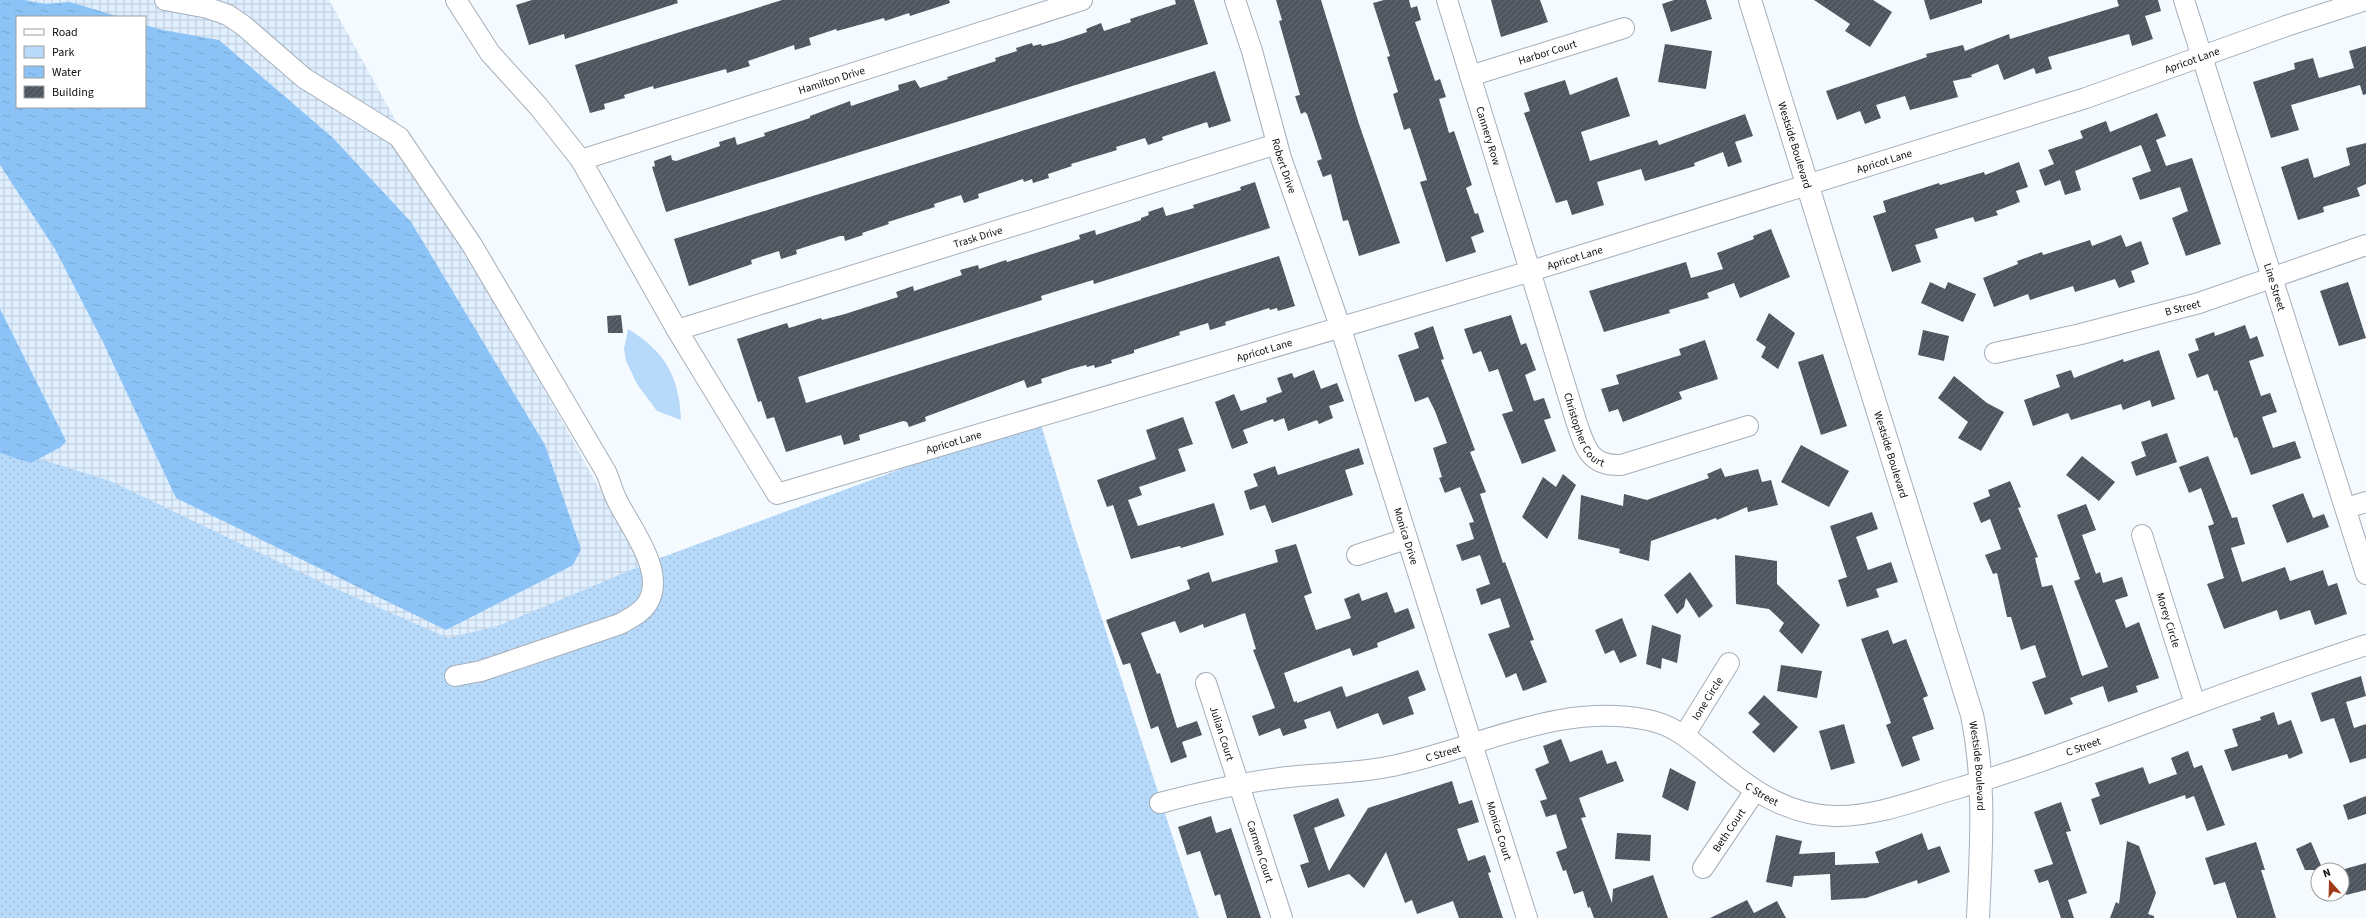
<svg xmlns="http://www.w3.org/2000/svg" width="2366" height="918" viewBox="0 0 2366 918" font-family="'Source Sans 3',sans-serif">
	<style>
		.industrial { fill: url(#industrial-grid); fill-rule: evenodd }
		.grass { fill: url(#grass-dots) }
		.green { fill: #b7dafb }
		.water { fill: url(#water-ripples) }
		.building { fill: url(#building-hatch) }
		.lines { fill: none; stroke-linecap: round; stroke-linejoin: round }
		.minor-casing { stroke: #a6afb9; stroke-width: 22 }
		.tertiary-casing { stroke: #a6afb9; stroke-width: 24 }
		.minor { stroke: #fff; stroke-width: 20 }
		.tertiary { stroke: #fff; stroke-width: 22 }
		.labels { text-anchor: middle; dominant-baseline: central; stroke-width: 4; stroke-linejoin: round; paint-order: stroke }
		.street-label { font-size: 11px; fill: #0a0e11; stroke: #fff }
	</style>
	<defs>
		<pattern id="industrial-grid" width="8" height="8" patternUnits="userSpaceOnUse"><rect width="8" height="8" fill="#dfefff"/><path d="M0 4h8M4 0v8" fill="none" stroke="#beccda"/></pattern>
		<pattern id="grass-dots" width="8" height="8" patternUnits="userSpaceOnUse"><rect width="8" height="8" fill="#b7dafb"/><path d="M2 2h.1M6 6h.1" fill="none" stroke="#9cbad6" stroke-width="1.8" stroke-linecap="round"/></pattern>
		<pattern id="water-ripples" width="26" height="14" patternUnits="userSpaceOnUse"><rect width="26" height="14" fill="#8bc3f7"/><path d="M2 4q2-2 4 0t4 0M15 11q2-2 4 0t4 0" fill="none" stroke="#77a6d3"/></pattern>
		<pattern id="building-hatch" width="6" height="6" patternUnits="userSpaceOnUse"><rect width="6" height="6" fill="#4d565e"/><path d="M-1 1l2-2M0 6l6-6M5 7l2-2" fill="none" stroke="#676e74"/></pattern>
	</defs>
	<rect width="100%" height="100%" fill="#f5fafe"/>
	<!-- industrial -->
	<path class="industrial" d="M0,0H329L660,598L481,671L0,491ZM17,17H145V107H17Z"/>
	<!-- grass -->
	<path class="grass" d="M1039,418L1073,530L1199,918H0V452L28,455L110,481L323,583L448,638L498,626L660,558Z"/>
	<!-- green -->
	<path class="green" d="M628,329C666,352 679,377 681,420L657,411L637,384L626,361L624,349Z"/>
	<!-- water -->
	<path class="water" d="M0,0H24L46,4L70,2L120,17H17V107H145V25L163,30L219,40L333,138L411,222L545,445L581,549L573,565L446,630L176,498L103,342L55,249L0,165Z
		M0,309L66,441L61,447L31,463L0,453Z"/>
	<!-- building -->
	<path class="building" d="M532,0H677L678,3L565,39L564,34L529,45L516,5Z
		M782,0H949L950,3L910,16L909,13L885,21L884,18L837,31L836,29L809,38L811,45L795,50L794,45L748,61L750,66L727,73L726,69L654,89L653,86L624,95L625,98L604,104L605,109L590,113L575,65Z
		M1175,0H1194L1208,44L666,212L652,167L655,166L654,161L671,155L672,160L676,161L720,146L719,142L735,137L737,145L765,136L764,133L810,118V116L850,101L851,106L899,90L898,85L915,80L920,88L948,79L947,77L996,61L995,58L1017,51L1016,48L1032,43L1033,46L1041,44L1042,46L1057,42L1087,32L1086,29L1101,23L1104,31L1131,22L1130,19L1176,4Z
		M1276,0H1321L1359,124L1400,243L1359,256L1348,220L1343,221L1331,174L1323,177L1317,161L1322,159L1307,114L1305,112L1301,114L1295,96L1300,95L1279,21L1282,20Z
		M1384,0H1409L1411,8L1417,6L1421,20L1415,22L1435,81L1440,79L1446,97L1439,99L1449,133L1454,131L1472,185L1466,188L1475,214L1478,213L1484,232L1471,237L1476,252L1446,262L1420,182L1427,180L1410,128L1404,130L1393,94L1398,92L1387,57L1390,56L1373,3Z
		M1491,0H1540L1548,22L1501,37Z
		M1674,0H1706L1712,19L1671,32L1662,4Z
		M1814,0H1873L1892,12L1870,47L1845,31L1850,24Z
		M1924,0H1982V3L1930,20Z
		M2117,0H2158L2161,11L2145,16L2153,39L2132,46L2129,34L2048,57L2052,69L2036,74L2034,68L2004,80L1998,64L1971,75L1972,77L1953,81L1958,97L1910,110L1905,96L1876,105L1881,118L1865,124L1860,111L1837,120L1826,91L1927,57L1926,54L1963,45L1965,51L2009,34L2010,39L2119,6Z
		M1665,44L1712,51L1706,89L1658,82Z
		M2366,46V94L2363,95L2360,85L2291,105L2299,130L2271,138L2253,82L2295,69L2294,63L2313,58L2319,78L2354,68L2349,51Z
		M1215,71L1231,121L1209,128L1207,122L1162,137L1163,140L1148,145L1145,138L1116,147L1117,150L1071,164L1072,166L1048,174L1049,178L1033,183L1032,179L1024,182L1023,179L978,194L979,198L964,203L961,195L934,204L935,207L888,222L889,224L862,233L863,235L845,241L844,236H840L796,250L797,254L781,259L779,251L751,260L752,264L689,286L674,239Z
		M1617,77L1630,116L1581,132L1590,161L1657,140L1659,145L1745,114L1753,136L1735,142L1742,162L1728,167L1723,152L1694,163L1695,166L1645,181L1641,169L1597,182L1604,205L1572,215L1567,200L1556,203L1524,113L1530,111L1524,93L1565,80L1570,95Z
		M2157,113L2166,136L2156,140L2166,166L2192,158L2221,244L2186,256L2172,218L2188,211L2180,187L2140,200L2132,178L2151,171L2141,145L2075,171L2081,190L2065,195L2060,180L2045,186L2039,170L2054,164L2048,150L2083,138L2080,131L2106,121L2110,132Z
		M2366,143V184L2357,188L2360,196L2323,207L2324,212L2298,220L2281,167L2308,158L2314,178L2350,165L2346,148Z
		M2019,162L2028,187L2016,191L2020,202L1996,211L1998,215L1975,222L1973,217L1935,229L1938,238L1915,245L1921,262L1892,272L1873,216L1886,212L1883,201L1939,183L1940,185L1984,172L1985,175Z
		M1255,182L1270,228L1094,284L1093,280L1041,296L1042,300L798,377L806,403L1279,256L1295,306L1278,311L1277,308L1270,310L1269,308L1225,322L1226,325L1210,330L1208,323L1179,332L1180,335L1134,350V353L1111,360L1112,363L1095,368L1094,365L1087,367L1086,365L1071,369L1041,379L1042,383L1027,388L1024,380L925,417L926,421L909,427L907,422L903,421L859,435L860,440L844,445L841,435L786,452L774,417L767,419L761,401L758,402L737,339L787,323L789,328L821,318L822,320L845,314L898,297L896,292L913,286L914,291L962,275L960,270L978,265L979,269L1006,260L1007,262L1080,239L1079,235L1095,230L1096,235L1141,220V218L1149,215L1148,212L1163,207L1166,216L1194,208L1193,205L1241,190L1240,187Z
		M1771,229L1790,277L1740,298L1734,283L1707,293L1709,298L1669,310L1670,313L1604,332L1589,291L1686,262L1691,278L1723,269L1717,253L1754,239L1753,236Z
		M2121,235L2126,247L2141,241L2149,264L2131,271L2135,282L2119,288L2115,279L2075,292L2073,286L2030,300L2028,294L1994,307L1983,278L2018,264L2017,261L2042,252L2043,255L2090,240L2092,246Z
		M1930,282L1945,289L1948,282L1976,294L1963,322L1921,303Z
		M2348,282L2366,338L2339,346L2320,291Z
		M1769,313L1795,333L1778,369L1761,357L1766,347L1756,340Z
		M621,315L623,333H608L607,316Z
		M1511,315L1521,345L1526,343L1536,370L1525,375L1534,401L1544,398L1551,418L1544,420L1556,451L1522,464L1502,414L1513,411L1498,369L1489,372L1481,351L1473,354L1464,329Z
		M2245,325L2250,339L2257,336L2264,356L2249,361L2261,396L2270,393L2277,412L2262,417L2273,448L2295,441L2301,458L2251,475L2237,437L2234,438L2217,390L2214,391L2208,374L2197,378L2188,354L2199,350L2195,339L2214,332L2215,336Z
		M1433,326L1444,359L1441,360L1475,450L1470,452L1486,492L1480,494L1503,563L1505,562L1534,640L1530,641L1547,682L1523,691L1516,673L1506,678L1488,634L1510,627L1500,598L1481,605L1476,589L1490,584L1480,555L1462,561L1456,545L1474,539L1469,523L1474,522L1460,487L1445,493L1439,478L1442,477L1433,448L1447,443L1435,411L1428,397L1415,402L1398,355L1419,348L1414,333Z
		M1923,330L1949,336L1944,361L1918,355Z
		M1705,340L1718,379L1679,392L1682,399L1623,422L1618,409L1609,412L1601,389L1619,384L1616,375L1681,355L1679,349Z
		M2159,350L2175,399L2152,407L2150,400L2123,410L2121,404L2071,420L2068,413L2033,426L2024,400L2060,387L2056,375L2071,370L2074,378L2123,359L2124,362Z
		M1823,354L1847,426L1821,435L1798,362Z
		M1314,370L1321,389L1337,383L1344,401L1329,406L1333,418L1319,424L1317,420L1288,431L1284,418L1274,422L1273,419L1243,430L1248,443L1232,449L1215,402L1234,394L1241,411L1267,402L1266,398L1282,392L1277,378L1292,373L1294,378Z
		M1954,376L1987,403L2004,412L1981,451L1958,438L1968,422L1938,398Z
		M1183,417L1193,444L1178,449L1186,471L1139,487L1142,495L1128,500L1138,526L1214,503L1224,535L1181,548L1180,546L1131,559L1113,505L1107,507L1097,480L1156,459L1146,430Z
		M2167,433L2177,462L2136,476L2131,462L2146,456L2141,442Z
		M1801,445L1849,471L1829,507L1781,482Z
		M1359,448L1364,464L1345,470L1353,495L1272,523L1265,505L1250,510L1244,491L1258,486L1253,474L1275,466L1278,475Z
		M2082,456L2115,482L2099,501L2066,475Z
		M2208,456L2232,518L2237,517L2245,544L2231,548L2242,582L2285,567L2290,581L2323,570L2328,586L2337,583L2347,614L2315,625L2310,610L2280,620L2277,610L2224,629L2207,584L2224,578L2208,526L2214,524L2201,488L2189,493L2179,467Z
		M1721,468L1725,477L1758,469L1762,482L1771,480L1778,505L1748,512L1747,507L1717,520L1716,518L1651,541L1649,561L1619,553L1620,549L1578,539L1581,495L1623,506L1624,494L1647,500L1709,478L1707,474Z
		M1563,474L1576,485L1547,539L1522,517L1543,477L1556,487Z
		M2010,481L2021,507L2018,508L2038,557L2035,558L2042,587L2052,585L2053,587L2082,676L2108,667L2074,581L2080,579L2057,515L2086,504L2096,530L2082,535L2096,574L2100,572L2103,583L2122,577L2128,596L2115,600L2126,628L2139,622L2159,678L2136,686L2138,692L2108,702L2103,686L2070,698L2073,704L2045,715L2032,682L2046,677L2035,645L2021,650L2011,617H2007L1997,573L1993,574L1985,555L2001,549L1990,519L1981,523L1973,503L1990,496L1988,490Z
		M2303,493L2313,518L2324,514L2329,527L2287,543L2272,505Z
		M1872,512L1878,529L1856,537L1868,570L1891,562L1898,582L1876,589L1879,597L1847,607L1838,580L1847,577L1830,526Z
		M1296,544L1312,593L1304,596L1316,630L1351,618L1344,599L1359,593L1362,601L1387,592L1395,613L1408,608L1415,628L1377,643L1378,647L1353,656L1350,648L1284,673L1294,702L1297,701V703L1342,686L1346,697L1418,670L1426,690L1408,697L1414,714L1383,725L1378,713L1337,729L1330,711L1304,720L1307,728L1283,736L1280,728L1259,736L1252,716L1275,708L1253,650L1256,649L1245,613L1204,628L1203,624L1180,633L1175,621L1141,633L1157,674L1160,673L1177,728L1197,721L1202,735L1182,742L1187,757L1171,763L1158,726L1151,729L1130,663L1123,665L1106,620L1190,589L1187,580L1209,572L1212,582L1278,562L1275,550Z
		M1735,555L1777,561V584L1820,625L1802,654L1779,631L1784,623L1769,609L1736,604Z
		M1690,572L1713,606L1699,618L1686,598L1684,607L1677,614L1664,595Z
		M1622,618L1637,656L1620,663L1614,650L1605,654L1595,630Z
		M1652,625L1681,635L1677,663L1662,658L1661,669L1646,664Z
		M1888,630L1893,644L1906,639L1928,696L1923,698L1934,729L1912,737L1920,760L1902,767L1886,725L1891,723L1861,639Z
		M1781,665L1822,671L1817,698L1777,691Z
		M2361,676L2366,696L2346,702L2354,728L2366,724V758L2350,763L2334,718L2321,722L2311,693Z
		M1764,695L1798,727L1774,753L1752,732L1760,724L1748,713Z
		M2274,712L2278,725L2291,720L2303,753L2289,759L2287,754L2232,771L2224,750L2238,746L2232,729L2261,720L2260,717Z
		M1844,724L1855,763L1831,770L1819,731Z
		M1561,739L1570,762L1602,750L1607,764L1616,761L1624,781L1579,798L1586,817L1581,818L1612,903L1613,889L1653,875L1668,918H1594L1590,907L1588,908L1583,891L1574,894L1566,870L1563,871L1556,852L1567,848L1556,814L1546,817L1540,801L1547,799L1535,769L1549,763L1543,746Z
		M2188,751L2194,768L2202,765L2225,825L2207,831L2194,796L2186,799L2185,795L2100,825L2091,799L2100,796L2095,783L2143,767L2149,784L2177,774L2171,758Z
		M1670,768L1696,782L1688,811L1662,797Z
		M1452,781L1459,804L1472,800L1479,822L1457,829L1468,861L1485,855L1491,872L1488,873L1503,918H1459L1453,901L1417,914L1412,900L1405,903L1386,852L1364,888L1349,874L1308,888L1300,865L1309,862L1293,815L1338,798L1345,816L1314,828L1329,871L1368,808Z
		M2366,796V814L2348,820L2343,805Z
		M2061,802L2071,831L2066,832L2087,893L2068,900L2074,918H2061L2048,880L2039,883L2034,870L2053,864L2034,812Z
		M1211,816L1216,833L1231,828L1261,918H1227L1220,894L1215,896L1200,851L1187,855L1178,827Z
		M1617,833L1651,835L1650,861L1615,859Z
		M1922,833L1928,850L1940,846L1950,872L1918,884L1917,880L1866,898L1831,900L1830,874L1794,876L1792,887L1766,882L1776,835L1802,841L1799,854L1835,852V865L1879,863L1875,852Z
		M2127,841L2139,846L2156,893L2148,914L2154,916V918H2110L2116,902L2119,904Z
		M2256,842L2265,870H2261L2276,918H2237L2225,882L2214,885L2205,858Z
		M2311,842L2323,870H2305L2296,849Z
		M2366,863V890L2346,895L2341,870Z
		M1747,900L1754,913L1777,901L1786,918H1710Z"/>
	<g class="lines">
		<!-- minor casing -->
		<g class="minor-casing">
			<g id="minor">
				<path d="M165,0L208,8L228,15L244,26L304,78L399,137L472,245L606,472C610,481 612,490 616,498C628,525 668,572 647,604C640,614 630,618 620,624L481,671L455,676"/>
				<path id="s1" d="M456,0L490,53L538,106L581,160L677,330L777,494L1531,271L2086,98L2286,26L2366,0"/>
				<path id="s2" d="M1235,0L1252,51L1281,158L1341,329L1527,918"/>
				<path id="s3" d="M1447,0L1577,424C1586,449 1590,466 1621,465L1748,426"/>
				<path id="s4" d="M2184,0L2366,574"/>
				<path id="s5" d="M1470,76L1624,28"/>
				<path id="s6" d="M581,160L1082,0"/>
				<path id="s7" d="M677,330L1277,144"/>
				<path id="s8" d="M1995,353L2081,334L2199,303L2366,245"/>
				<path d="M2346,508L2366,502"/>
				<path id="s9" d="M2142,535L2195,704"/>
				<path d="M1357,555L1406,539"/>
				<path id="s10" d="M1206,683L1282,918"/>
				<path id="s11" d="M1685,734L1729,663"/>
				<path id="s12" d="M1160,803C1205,791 1251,780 1298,776C1328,773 1357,773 1387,767C1474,751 1556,701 1648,720C1673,725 1689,739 1708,754C1746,786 1786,817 1838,816C1880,816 1922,798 1962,787C2042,763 2119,733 2197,704C2253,683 2309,664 2366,645"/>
				<path id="s13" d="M1703,868L1755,791"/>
			</g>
		</g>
		<!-- tertiary casing -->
		<g class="tertiary-casing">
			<g id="tertiary">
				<path id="s14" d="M1750,0L1972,715C1986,784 1981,848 1978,918"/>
			</g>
		</g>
		<!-- minor -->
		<use href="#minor" class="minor"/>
		<!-- tertiary -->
		<use href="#tertiary" class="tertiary"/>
	</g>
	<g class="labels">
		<!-- street labels -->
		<g class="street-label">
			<text stroke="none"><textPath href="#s5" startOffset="81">Harbor Court</textPath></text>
			<text stroke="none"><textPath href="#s1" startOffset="2071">Apricot Lane</textPath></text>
			<text stroke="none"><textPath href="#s6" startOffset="263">Hamilton Drive</textPath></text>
			<text stroke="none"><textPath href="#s3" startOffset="142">Cannery Row</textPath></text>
			<text stroke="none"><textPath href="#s14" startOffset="152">Westside Boulevard</textPath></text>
			<text stroke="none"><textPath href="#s1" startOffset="1747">Apricot Lane</textPath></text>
			<text stroke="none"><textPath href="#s2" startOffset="173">Robert Drive</textPath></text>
			<text stroke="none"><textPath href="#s7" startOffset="315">Trask Drive</textPath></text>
			<text stroke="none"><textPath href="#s1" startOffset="1423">Apricot Lane</textPath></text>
			<text stroke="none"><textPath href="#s4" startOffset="301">Line Street</textPath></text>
			<text stroke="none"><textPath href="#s8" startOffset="193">B Street</textPath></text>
			<text stroke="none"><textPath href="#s1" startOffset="1099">Apricot Lane</textPath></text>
			<text stroke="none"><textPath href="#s3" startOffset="452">Christopher Court</textPath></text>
			<text stroke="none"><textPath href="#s1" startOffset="775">Apricot Lane</textPath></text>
			<text stroke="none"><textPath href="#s14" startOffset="476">Westside Boulevard</textPath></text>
			<text stroke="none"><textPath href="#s2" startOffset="563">Monica Drive</textPath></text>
			<text stroke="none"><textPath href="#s9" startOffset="89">Morey Circle</textPath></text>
			<text stroke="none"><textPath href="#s11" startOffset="42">Ione Circle</textPath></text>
			<text stroke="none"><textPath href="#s10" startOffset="53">Julian Court</textPath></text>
			<text stroke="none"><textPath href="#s12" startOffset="971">C Street</textPath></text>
			<text stroke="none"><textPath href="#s12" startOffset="288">C Street</textPath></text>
			<text stroke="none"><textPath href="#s14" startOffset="800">Westside Boulevard</textPath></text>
			<text stroke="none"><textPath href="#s12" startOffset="635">C Street</textPath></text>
			<text stroke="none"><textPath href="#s13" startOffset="46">Beth Court</textPath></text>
			<text stroke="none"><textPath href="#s2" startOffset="872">Monica Court</textPath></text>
			<text stroke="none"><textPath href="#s10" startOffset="177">Carmen Court</textPath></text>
		</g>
	</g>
	<!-- legend -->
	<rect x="16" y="16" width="130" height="92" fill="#ffffff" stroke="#9d9fa0"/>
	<rect x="24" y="29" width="20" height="6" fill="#ffffff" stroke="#9d9fa0"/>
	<text x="52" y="36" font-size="12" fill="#0a0e11">Road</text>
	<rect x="24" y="46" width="20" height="12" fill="#b7dafb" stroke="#9d9fa0"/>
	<text x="52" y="56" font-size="12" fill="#0a0e11">Park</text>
	<rect x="24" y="66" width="20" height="12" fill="url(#water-ripples)" stroke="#9d9fa0"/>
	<text x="52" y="76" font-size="12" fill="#0a0e11">Water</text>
	<rect x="24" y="86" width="20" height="12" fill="url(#building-hatch)" stroke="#9d9fa0"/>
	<text x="52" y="96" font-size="12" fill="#0a0e11">Building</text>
	<!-- north arrow -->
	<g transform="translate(2330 882) rotate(340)"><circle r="19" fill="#ffffff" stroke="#9d9fa0"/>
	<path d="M0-3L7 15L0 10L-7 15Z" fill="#a13a18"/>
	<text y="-6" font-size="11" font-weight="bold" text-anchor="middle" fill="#0a0e11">N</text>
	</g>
</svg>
